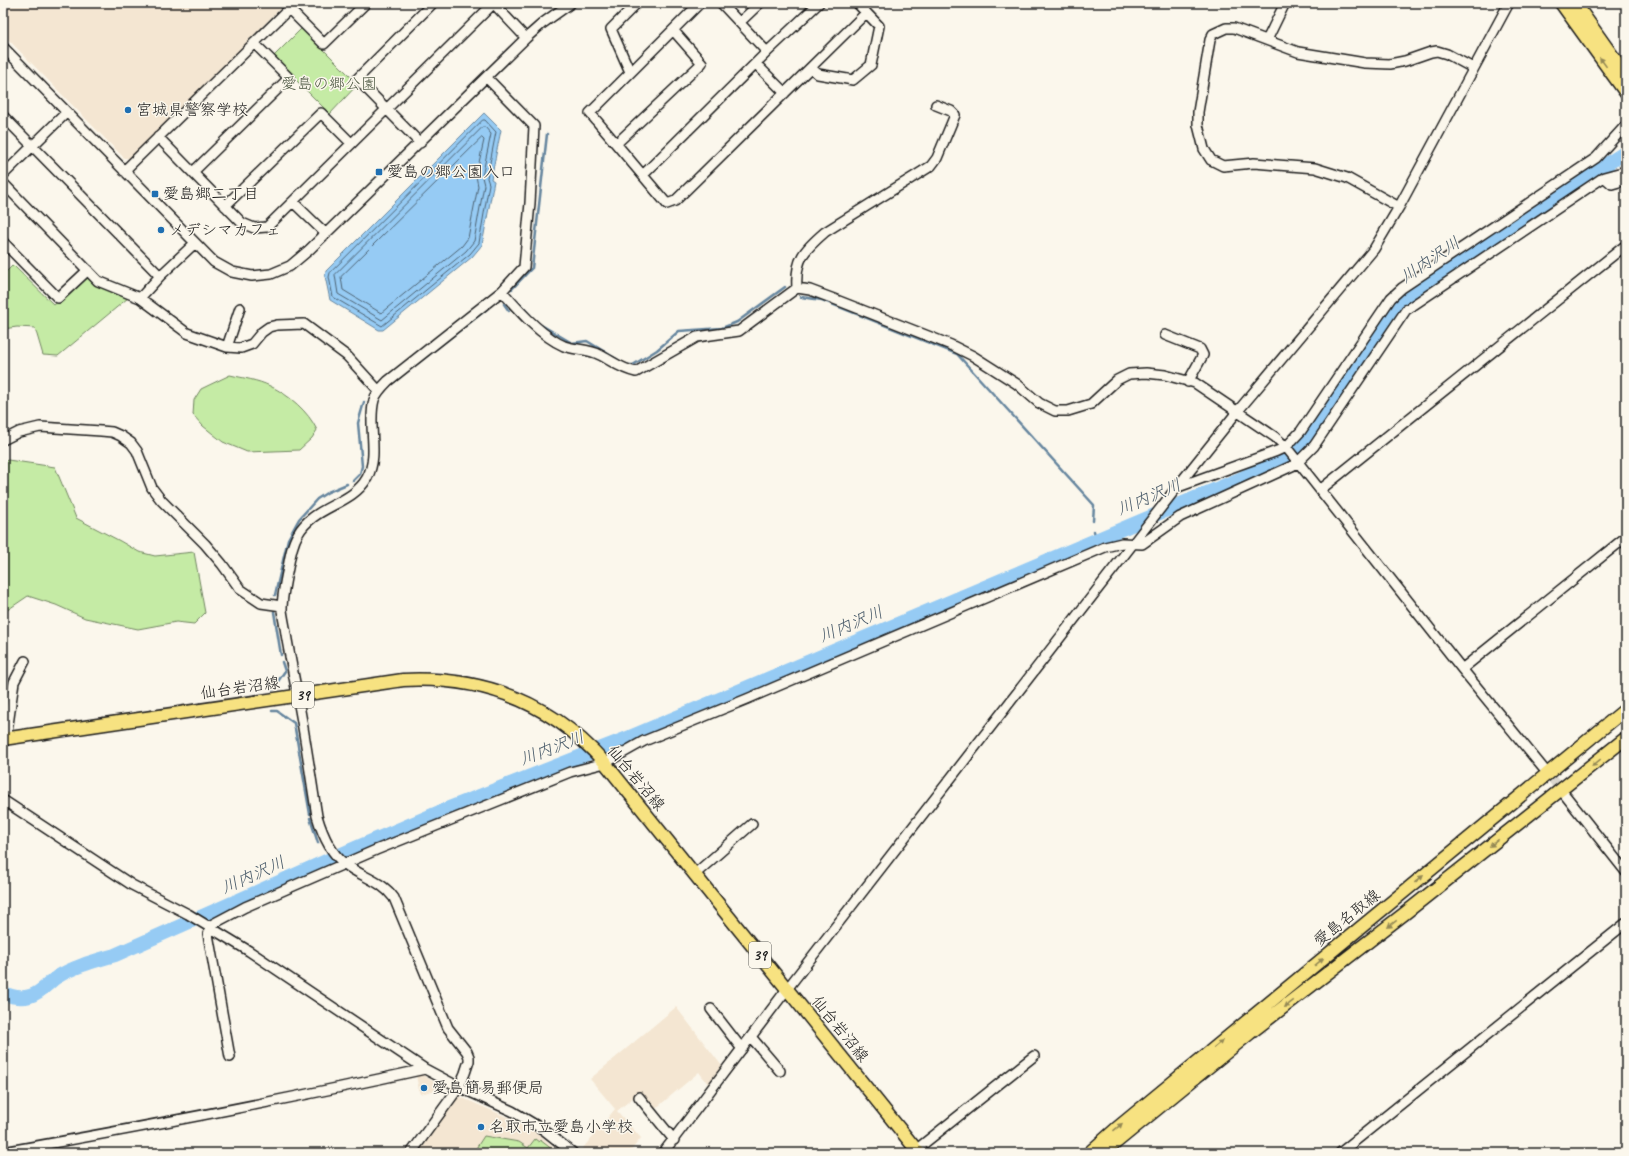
<svg xmlns="http://www.w3.org/2000/svg" width="1629" height="1156" viewBox="0 0 1629 1156" font-family="Caveat,'Klee One',sans-serif">
	<style>
		.built { fill: #f4e6d2 }
		.green { fill: #c5eba5; stroke: #708460 }
		.water { fill: #96cbf4; stroke: #65859e }
		.lines { fill: none; stroke-linecap: round; stroke-linejoin: round }
		.shore { stroke: #4d6272; stroke-width: 1 }
		.stream { stroke: #65859e; stroke-width: 2.5 }
		.river { stroke: #96cbf4; stroke-width: 14 }
		.minor-tunnel { stroke: #dad6cd; stroke-width: 9; stroke-dasharray: 9 4.5; stroke-linecap: butt }
		.minor-casing { stroke: #1c1c1c; stroke-width: 12 }
		.major-casing { stroke: #1c1c1c; stroke-width: 15 }
		.minor { stroke: #fbf7ec; stroke-width: 9 }
		.major { stroke: #f7e281; stroke-width: 12 }
		.oneway { fill: #948954 }
		.poi-dot { fill: #1f6fb2; stroke: #fbf7ec; stroke-width: 1.5 }
		.labels { text-anchor: middle; dominant-baseline: central; stroke-width: 3; stroke-linejoin: round; paint-order: stroke }
		.shield { fill: #fbf7ec; stroke: #5f5e5a; stroke-width: 1 }
		.shield-label { font-size: 15px; font-weight: bold; fill: #1c1c1c }
		.park-label { font-size: 16px; fill: #4f5a45; stroke: #fbf7ec }
		.poi-label { font-size: 16px; fill: #1c1c1c; stroke: #fbf7ec; text-anchor: start }
		.street-label { font-size: 16px; fill: #1c1c1c; stroke: #fbf7ec }
		.water-label { font-size: 17px; font-style: italic; fill: #475968; stroke: #fbf7ec }
	</style>
	<rect width="100%" height="100%" fill="#fbf7ec"/>
	<filter id="ink" filterUnits="userSpaceOnUse"><feTurbulence type="fractalNoise" baseFrequency=".025" numOctaves="2"/><feDisplacementMap in="SourceGraphic" scale="8" xChannelSelector="R" yChannelSelector="G"/><feConvolveMatrix kernelMatrix="1 2 1 2 8 2 1 2 1" color-interpolation-filters="sRGB"/></filter>
	<g filter="url(#ink)">
		<!-- built -->
		<path class="built" d="M3,3H286L130,158H124L3,34Z
			M676,1007L722,1066L708,1084L699,1072L654,1110L639,1093L617,1111L641,1138L629,1153H579L615,1109L590,1079Z
			M421,1074L444,1088L420,1094L416,1076Z
			M458,1096L516,1121L541,1136L561,1153H417Z"/>
		<!-- green -->
		<path class="green" d="M302,28L358,84L330,114L273,57Z
			M13,265L54,305L85,278L89,277L101,287L128,298L58,356L43,355L35,328L17,327L3,329V275Z
			M230,375C243,378 258,380 270,386C289,395 308,411 317,430L312,438L299,450L247,452L223,442L203,426L193,415L194,400L201,389Z
			M8,460L55,467L76,518L120,541L139,552L155,556L194,552L205,613L194,624L176,622L138,629L85,618L56,605L28,596L3,613V462Z
			M484,1136L519,1142L528,1148L535,1139L539,1142L540,1140L557,1153H473Z"/>
		<!-- water -->
		<path class="water" d="M484,113L501,130L491,179L494,181L482,245L472,257L383,330H379L330,300L325,276L326,271Z"/>
		<g class="lines">
			<!-- shore -->
			<path class="shore" d="M483,120H485L496,132L487,178L489,184L479,243L470,254L382,326L333,297L329,277L330,273Z
				M483,127H485L491,134L482,177L484,185L474,241L466,251L382,320L338,294L335,275Z
				M482,138L484,140L476,176L478,186L468,238L462,246L381,313L343,290L341,277Z"/>
			<!-- stream -->
			<path class="stream" d="M512,289L532,268L547,134
				M801,297L822,300L957,354L1094,505L1093,521
				M518,302L530,315
				M504,304L509,311
				M536,322L572,343L587,341L618,360
				M625,365H633L657,350L679,331L722,328L737,322L785,287
				M390,385L487,309
				M353,481L360,474L362,466L358,423L364,402
				M1094,531L1096,539
				M275,595L288,539L299,519L317,499L328,492L347,484
				M274,612L281,655
				M272,690L285,671L282,662
				M272,711H277L294,723L310,814
				M310,818L318,843
				M328,856L331,860"/>
			<!-- river -->
			<path class="river" d="M3,993C12,997 20,999 30,996C41,993 48,983 57,977C75,966 95,961 115,955L351,850L449,808L630,737L1240,479L1298,451L1314,430L1346,380L1406,297L1594,172L1626,152"/>
			<!-- minor-tunnel -->
			<path class="minor-tunnel" d="M1544,769L1564,794"/>
			<!-- minor casing -->
			<g class="minor-casing">
				<path id="minor" d="M493,3L526,38
					M700,3L590,113L667,204L675,201L866,13
					M721,3L767,52
					M289,9L324,44L366,3
					M740,22L760,3
					M1267,40L1285,3
					M3,47L214,262L232,272L252,276L271,274L290,266L309,250L526,38L543,23L571,3
					M756,64L785,93
					M811,68L818,74L853,80L871,65L879,26L857,3
					M630,72L611,29L637,3
					M3,116L160,276
					M158,137L242,223L254,228L267,227L494,3
					M420,143L357,79L432,4L431,3
					M617,143L702,63L673,30
					M124,171L295,3
					M193,172L289,78L254,43
					M3,175L67,112
					M643,175L767,52L819,3
					M1604,177L1612,184L1626,180
					M3,183L98,281L140,298L187,333L227,347L241,348L252,344L262,332L269,327L277,325L304,324L347,356L379,391
					M293,202L326,234
					M225,206L321,113L351,143
					M1399,207L1347,178L1315,168L1254,163L1223,166L1211,160L1204,149L1198,125V112L1210,40L1213,34L1226,28H1234L1298,52L1365,63L1390,64L1405,61L1431,52L1437,51L1447,54L1473,68
					M3,242L58,298L88,270
					M797,288C795,259 804,250 825,232L931,166L937,158L955,115L951,111L936,105
					M502,291C518,310 541,336 564,346C575,350 589,349 600,355C612,361 621,369 636,372L697,337L739,331L797,288L810,290L834,299L951,345L973,356L1017,384L1039,403L1055,411H1068L1091,404L1117,380L1129,374L1146,373L1165,375L1195,383L1275,437L1286,447L1462,669L1543,768
					M140,298L160,276L195,243
					M1165,335L1200,349L1203,355L1188,382
					M227,347L240,308
					M3,440L19,432L40,427L101,431L112,432L121,436L131,443L137,451L152,488L161,500L205,544L222,564L240,589L261,603L282,606
					M1178,487L1277,451L1286,447L1301,431L1391,298L1402,288L1596,158L1626,125
					M1320,490L1626,245
					M1462,669L1626,537
					M6,739L14,682L25,661
					M1565,795L1626,872
					M3,800L132,885L188,914L249,951L425,1069L459,1087L512,1111L544,1130L573,1153
					M695,874L752,824
					M209,926L245,907L376,850L570,772L605,763L644,741L747,699L1105,547L1122,543L1142,544L1180,517L1292,466L1297,463L1314,446L1406,310L1604,177L1626,171
					M212,928L208,934L230,1057
					M711,1009L742,1049
					M751,1037L780,1071
					M639,1097L674,1140
					M3,1152C144,1127 285,1100 425,1069
					M411,1153L459,1087L465,1073L469,1061V1057L467,1052L448,1028L394,898C381,880 361,877 345,864C330,853 322,833 317,816C311,779 306,742 299,705C295,681 290,658 286,634C285,626 283,618 282,610C282,596 285,582 288,568C290,556 292,544 298,534C313,506 352,505 367,478C380,454 367,425 374,400C376,393 383,386 388,381L502,291L524,267L530,203L534,126L487,78
					M663,1153L787,989L1177,487L1237,412L1374,249L1399,207L1509,3
					M912,1153L1034,1056
					M1340,1153L1626,923"/>
			</g>
			<!-- major casing -->
			<g class="major-casing">
				<path id="major" d="M1561,3L1626,93
					M1575,3L1626,75
					M3,739L403,680C484,676 551,702 605,763L919,1153
					M1089,1153L1116,1129L1626,709
					M1103,1153L1250,1033L1404,914L1626,738"/>
			</g>
			<!-- minor -->
			<use href="#minor" class="minor"/>
			<!-- major -->
			<use href="#major" class="major"/>
		</g>
		<!-- one-way arrows -->
		<defs><path id="oneway-solid" d="M-6-.8H1V-3.2L6.5 0L1 3.2V.8H-6Z"/></defs>
		<g class="oneway">
			<use href="#oneway-solid" transform="translate(1603 62) rotate(-126)"/>
			<use href="#oneway-solid" transform="translate(1596 763) rotate(141)"/>
			<use href="#oneway-solid" transform="translate(1494 843) rotate(142)"/>
			<use href="#oneway-solid" transform="translate(1419 879) rotate(-39)"/>
			<use href="#oneway-solid" transform="translate(1392 924) rotate(142)"/>
			<use href="#oneway-solid" transform="translate(1319 962) rotate(-39)"/>
			<use href="#oneway-solid" transform="translate(1289 1004) rotate(143)"/>
			<use href="#oneway-solid" transform="translate(1218 1044) rotate(-39)"/>
			<use href="#oneway-solid" transform="translate(1118 1127) rotate(-40)"/>
		</g>
	</g>
	<!-- markers -->
	<g class="poi-dot">
		<circle cx="128" cy="110" r="4"/>
		<rect x="375" y="168" width="8" height="8" rx="2"/>
		<rect x="151" y="190" width="8" height="8" rx="2"/>
		<circle cx="161" cy="230" r="4"/>
		<circle cx="424" cy="1088" r="4"/>
		<circle cx="481" cy="1127" r="4"/>
	</g>
	<g class="labels">
		<!-- shield labels -->
		<g class="shield">
			<rect x="292" y="682" width="22" height="26" rx="3"/>
			<rect x="749" y="942" width="22" height="26" rx="3"/>
		</g>
		<g class="shield-label">
			<text x="303" y="695">39</text>
			<text x="760" y="955">39</text>
		</g>
		<!-- park labels -->
		<g class="park-label">
			<text x="329" y="84">愛島の郷公園</text>
		</g>
		<!-- poi labels -->
		<g class="poi-label">
			<text x="136" y="110">宮城県警察学校</text>
			<text x="387" y="172">愛島の郷公園入口</text>
			<text x="163" y="194">愛島郷二丁目</text>
			<text x="169" y="230">メデシマカフェ</text>
			<text x="432" y="1088">愛島簡易郵便局</text>
			<text x="489" y="1127">名取市立愛島小学校</text>
		</g>
		<!-- street labels -->
		<g class="street-label">
			<text transform="translate(240 688) rotate(-8)">仙台岩沼線</text>
			<text transform="translate(636 778) rotate(50)">仙台岩沼線</text>
			<text transform="translate(1347 918) rotate(-39)">愛島名取線</text>
			<text transform="translate(840 1029) rotate(51)">仙台岩沼線</text>
		</g>
		<!-- water labels -->
		<g class="water-label">
			<text transform="translate(1430 260) rotate(-34)">川内沢川</text>
			<text transform="translate(1149 497) rotate(-23)">川内沢川</text>
			<text transform="translate(851 624) rotate(-23)">川内沢川</text>
			<text transform="translate(552 748) rotate(-21)">川内沢川</text>
			<text transform="translate(253 875) rotate(-24)">川内沢川</text>
		</g>
	</g>
	<!-- margin -->
	<rect width="1629" height="1156" fill="none" stroke="#fbf7ec" stroke-width="16"/>
	<rect x="8" y="8" width="1613" height="1140" fill="none" stroke="#1c1c1c" stroke-width="1.5" filter="url(#ink)"/>
</svg>
